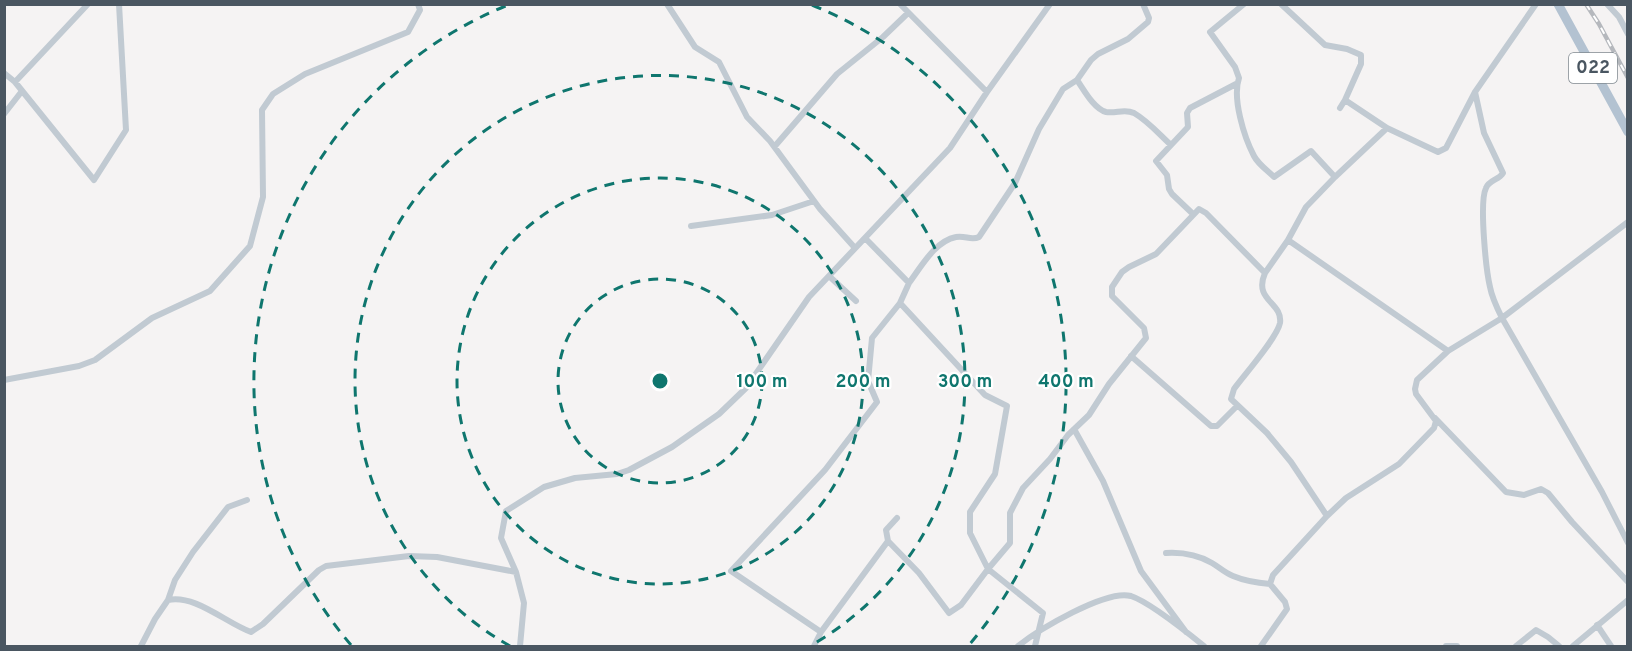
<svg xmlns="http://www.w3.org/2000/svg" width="1632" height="651" viewBox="0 0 1632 651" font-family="Overpass,sans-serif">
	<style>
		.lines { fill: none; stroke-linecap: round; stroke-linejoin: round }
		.street { stroke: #c1cad2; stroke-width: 6 }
		.primary { stroke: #b3c2d1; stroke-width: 9 }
		.rail-casing { stroke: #b5b8bd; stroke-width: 4.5 }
		.rail { stroke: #fff; stroke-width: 2; stroke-dasharray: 7; stroke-linecap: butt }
		.ring { fill: none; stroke: #0f766e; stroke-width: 3; stroke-dasharray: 10 8 }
		.labels { text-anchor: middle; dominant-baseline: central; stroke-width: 4.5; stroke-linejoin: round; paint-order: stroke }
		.shield { fill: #fff; stroke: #808990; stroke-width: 1.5 }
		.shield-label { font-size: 18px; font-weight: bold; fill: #4a5661 }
		.centre { fill: #0f766e; stroke: #fff; stroke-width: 3 }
		.ring-label { font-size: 18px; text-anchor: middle; font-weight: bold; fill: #0f766e; stroke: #fff; stroke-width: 4.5; stroke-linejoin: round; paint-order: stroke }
	</style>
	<rect width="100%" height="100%" fill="#f5f3f3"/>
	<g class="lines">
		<!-- street -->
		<path class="street" d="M88,4L15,82L94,180L126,130L119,4
			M667,4L695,47L719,62L747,117L770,141L820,209L855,248
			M900,4L987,92
			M1244,4L1210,32L1235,67L1239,78C1232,98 1244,137 1254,156C1258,164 1268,171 1274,177L1311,151L1335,177
			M1281,4L1325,45L1347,49L1361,55V64L1345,100L1387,128L1438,152L1446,148L1475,92L1536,4
			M1607,4L1619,17L1628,34
			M4,73L15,82
			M1077,80C1084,90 1094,109 1106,112C1116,114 1124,108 1134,113C1148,121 1160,135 1171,145
			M1475,92L1484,133L1503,173C1499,180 1489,180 1486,188C1479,202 1486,270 1490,287C1492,298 1497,308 1502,318L1602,492L1628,543
			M1340,108L1345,100
			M4,114L22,91
			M775,146L837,74L883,37L908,13
			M1193,214L1172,194L1169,189L1167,175L1156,161L1188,127L1187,113L1190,108L1236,84
			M691,226L772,215L814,201
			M865,238L909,283C921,267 935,241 956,237C965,235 971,241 979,237L1015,183L1039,129L1063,89L1077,80L1091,60L1098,54L1128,39L1148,22L1149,18L1143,4
			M1288,240L1448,351
			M829,276L856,301
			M1131,356L1211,426H1217L1237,406
			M4,380L79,366L95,360L152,318L210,291L250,246L263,197L262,110L273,94L305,74L408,32L420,10L418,4
			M1435,418L1506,492L1524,495L1541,489L1548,493L1572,522L1628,582
			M1074,429L1103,481L1141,571L1186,632
			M1327,516L1291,462L1267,433L1231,399L1234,389C1245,374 1277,338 1280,323C1283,302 1253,301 1265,273L1288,240L1306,207L1335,177L1387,128
			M897,518L886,530L888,541L919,573L949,613L961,605L988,569L970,533V512L995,474L1007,406L985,395L900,303L909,283
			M888,541L821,632L731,571L825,470L877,402L868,381L872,338L900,303
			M1166,553C1183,552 1198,555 1212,563C1219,567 1225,573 1233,576C1245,581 1258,583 1270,584
			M168,600C195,594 226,623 251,632L263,624L319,570L326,566L409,556L437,557L516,572
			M1597,625L1611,646
			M141,646L155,619L168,600L175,580L193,552L228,507L247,500
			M520,646L524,603L516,572L501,538L506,511L544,487L575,478L617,474L629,470L672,447L719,414L746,388L809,297L950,148L987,92L1050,4
			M814,646L821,632
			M1018,646C1038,630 1106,589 1131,596C1149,602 1188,633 1204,646
			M1035,646L1043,613L988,569L1010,543V513L1023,488L1050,459L1068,435L1089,415L1109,384L1146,338L1144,328L1112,296V287L1122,272L1129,267L1156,254L1199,209L1206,213L1265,273
			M1261,646L1287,609L1285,602L1270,584L1273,575L1327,516L1346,498L1399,464L1434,428L1436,421L1416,394L1415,389L1417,380L1448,351L1502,318L1628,222
			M1446,646H1457
			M1516,646L1536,630L1548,637L1559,646
			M1573,646L1628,600"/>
		<!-- primary -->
		<path class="primary" d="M1558,4L1628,132"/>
		<!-- rail casing -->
		<g class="rail-casing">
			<path id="rail" d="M1586,4L1599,24L1628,78"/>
		</g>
		<!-- rail -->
		<use href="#rail" class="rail"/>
	</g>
	<!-- distance rings -->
	<g class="ring">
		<circle cx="660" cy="381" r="102"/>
		<circle cx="660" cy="381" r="203"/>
		<path d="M510 646A305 305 0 1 1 810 646"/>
		<path d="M351 645A406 406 0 0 1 508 5M812 5A406 406 0 0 1 969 645"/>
	</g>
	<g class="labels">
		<!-- shield labels -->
		<rect class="shield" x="1569" y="53" width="48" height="30" rx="4.5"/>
		<g class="shield-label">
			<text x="1593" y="68">022</text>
		</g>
	</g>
	<circle cx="660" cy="381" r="9" class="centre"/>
	<g class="ring-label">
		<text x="762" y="387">100 m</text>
		<text x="863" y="387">200 m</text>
		<text x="965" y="387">300 m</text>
		<text x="1066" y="387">400 m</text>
	</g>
	<!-- border -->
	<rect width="1632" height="651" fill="none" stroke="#4a5661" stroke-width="12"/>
</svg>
